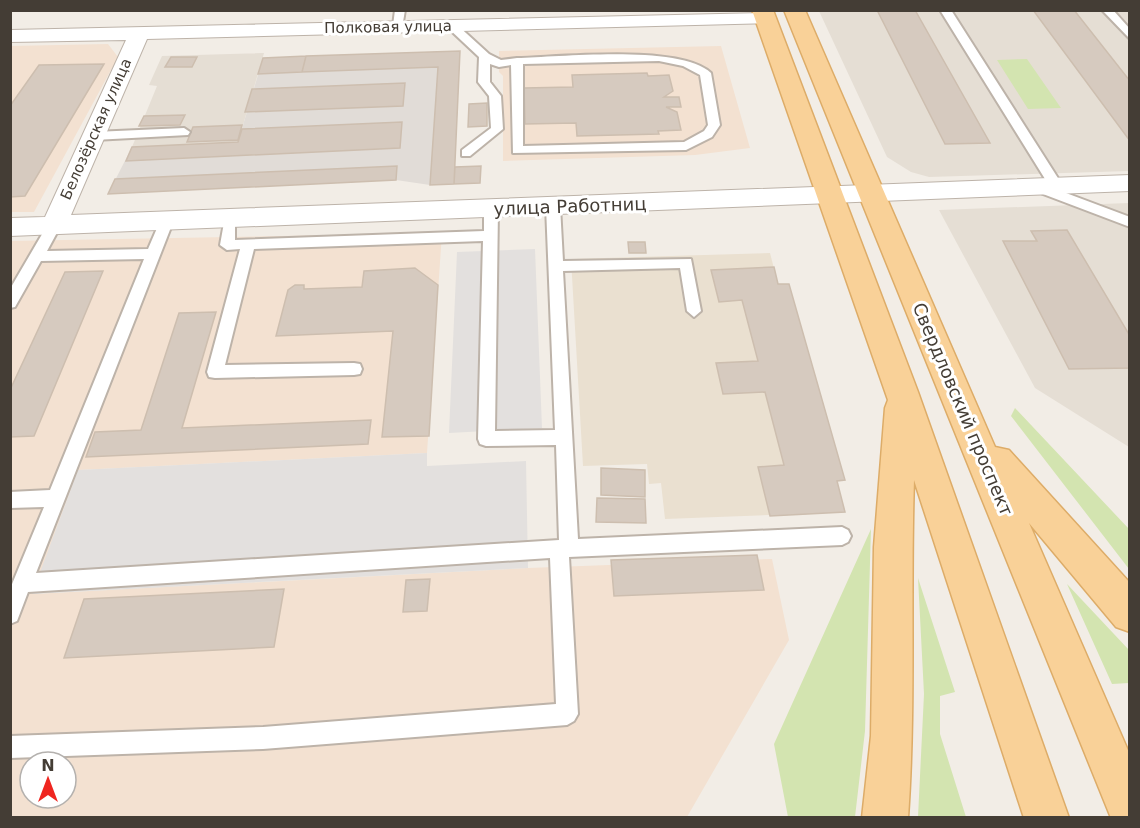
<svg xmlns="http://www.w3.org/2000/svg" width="1140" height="828" viewBox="0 0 1140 828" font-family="'DejaVu Sans',sans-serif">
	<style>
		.residential { fill: #e5ded4 }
		.commercial { fill: #f3e1d1; fill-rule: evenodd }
		.industrial { fill: #e1dcd7 }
		.education { fill: #eae0d0 }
		.green { fill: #d3e4b0 }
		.parking { fill: #e3e0de }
		.building { fill: #d6cabf; stroke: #cdbeaf; stroke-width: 1.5 }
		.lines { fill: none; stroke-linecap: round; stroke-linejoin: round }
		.service-casing { stroke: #bdb3a9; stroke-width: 4 }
		.minor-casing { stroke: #bdb3a9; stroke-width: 2 }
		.primary-casing { stroke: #ddac68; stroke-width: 3 }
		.service { fill: #fff; fill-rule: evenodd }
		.minor { fill: #fff; fill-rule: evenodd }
		.primary { fill: #f9d198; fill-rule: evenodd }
		.labels { text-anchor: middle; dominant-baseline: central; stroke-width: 6; stroke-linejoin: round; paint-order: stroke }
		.far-street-label { font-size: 15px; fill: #443d35; stroke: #fff }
		.street-label { font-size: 18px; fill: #443d35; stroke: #fff }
	</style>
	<rect width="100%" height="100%" fill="#f2ede6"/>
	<!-- residential -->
	<path class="residential" d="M819,11H1129V171L929,177L911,172L887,157Z
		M264,53L238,142L132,147L157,86L149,85L162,56Z
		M1129,203V447L1035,388L939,210Z"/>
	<!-- commercial -->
	<path class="commercial" d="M108,44L118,57L34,212H11L10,46Z
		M721,46L750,148L695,155L503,161V76L499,72V51Z
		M442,233L427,453L78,470L33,594L528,568L772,559L789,640L687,817H11L10,241ZM30,762H66V798H30Z"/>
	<!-- industrial -->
	<path class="industrial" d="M460,51L454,184L430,185L396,180L108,194L132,147L238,142L263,58Z"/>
	<!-- education -->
	<path class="education" d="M770,253L778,284H789L845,480L837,481L845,512L665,519L661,483L649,484L647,464L583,466L571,259Z"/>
	<!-- green -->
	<path class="green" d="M1027,59L1061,108L1028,109L997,60Z
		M1015,408L1129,529V569L1011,416Z
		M871,529L865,731L855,817H788L774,744Z
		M918,578L955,692L940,696V734L966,817H918L924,694Z
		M1067,584L1129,650V683L1112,684Z"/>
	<!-- parking -->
	<path class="parking" d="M535,249L542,428L449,433L457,252Z
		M427,453V466L526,461L528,568L32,594L78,470Z"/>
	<!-- building -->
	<path class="building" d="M877,10H915L990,143L945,144Z
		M1033,10H1074L1130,81V141Z
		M460,51L454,184L430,185L438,67L302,72L306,56Z
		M306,56L302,72L258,74L263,58Z
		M171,57H197L192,67H165Z
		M104,64L25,196L10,197V106L39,65Z
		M647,73L648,76L669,75L673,91L664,97H679L681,107H666L677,112L681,130L658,131L659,134L577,136L576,123L525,124L524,88L573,87L572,75Z
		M405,83L403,106L245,112L252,89Z
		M487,103V126L468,127L469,104Z
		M185,115L180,125L139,126L144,116Z
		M402,122L400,148L126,161L132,147L238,142L242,129Z
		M242,125L238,140L187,142L193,127Z
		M397,166L396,180L108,194L115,179Z
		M481,166L480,183L454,184L455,167Z
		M1067,230L1130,336V368L1069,369L1003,241H1037L1031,231Z
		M628,242H645L646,253H629Z
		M774,267L778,284H789L845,480L837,481L845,512L770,516L758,467L784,465L765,392L723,394L716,363L758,361L742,300L719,302L711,270Z
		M415,268L438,285L429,436L382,437L393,331L276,336L288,290L295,285H304V289L362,287L364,271Z
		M103,271L34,436L10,437V390L65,272Z
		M216,312L182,428L371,420L368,444L86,457L95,432L141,430L179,313Z
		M601,468L645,470V497L601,495Z
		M597,498L645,499L646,523L596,522Z
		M757,555L764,590L614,596L611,560Z
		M430,579L427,611L403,612L406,580Z
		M284,589L274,647L64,658L84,599Z"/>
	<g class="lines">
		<!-- service casing -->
		<g class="service-casing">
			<path id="service" d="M395,10H405L402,28L393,26Z
				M940,10H951L1063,186L1058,190L1130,217V227L1035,191V185L1050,187Z
				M1102,10H1113L1130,29V39Z
				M447,23H455L489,54L501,60L517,58C560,57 681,44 711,73L720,125L712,137L686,150L513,153L511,65L499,67L490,64V82L501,96L503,129L470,156H462V150L491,128L489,96L478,82L479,57L447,27ZM659,61L683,66L700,75L708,125L704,131L684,142L523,146V64Z
				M184,128L190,132L188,135L94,140L88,136L94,132Z
				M553,201L560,206L563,261L691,259L701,311L694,317L687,311L680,268L563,271L578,539L842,527L848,530L851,536L848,542L842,545L569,557L578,714L574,721L567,725L263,749L10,758V736L263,727L556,704L550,558L28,592L17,621L10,624V589L44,507L10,508V492L50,490L144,259L41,261L15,307L10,308V289L48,224L53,222L60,227L47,251L148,249L161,219H171L173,222L36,573L559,540L556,445L486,446L480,444L478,439L483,241L254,249L225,365L354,363L360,364L362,369L360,374L354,375L215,378L209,377L207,372L240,249L227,250L220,245L225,217H235V240L484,231V209L491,204L498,209L495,431L555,430L546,206Z"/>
		</g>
		<!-- minor casing -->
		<g class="minor-casing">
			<path id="minor" d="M765,13L772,15L775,19L772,23L147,39L71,215L1130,175V191L10,236V218L45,217L126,40L10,42V30Z"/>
		</g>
		<!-- primary casing -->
		<g class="primary-casing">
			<path id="primary" d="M752,10H773L918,392L1069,818H1024L914,480C910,592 916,705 908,818H862L871,736L874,547L885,408L888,400Z
				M784,10H805L995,447L1009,450L1130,583V632L1116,627L1029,523L1130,755V818H1111Z"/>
		</g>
		<!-- service -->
		<use href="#service" class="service"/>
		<!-- minor -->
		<use href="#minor" class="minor"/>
		<!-- primary -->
		<use href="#primary" class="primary"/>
	</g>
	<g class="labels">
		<!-- far-street labels -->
		<g class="far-street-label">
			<text transform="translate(388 27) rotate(-1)">Полковая улица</text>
			<text transform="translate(96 129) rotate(-66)">Белозёрская улица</text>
		</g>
		<!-- street labels -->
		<g class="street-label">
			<text transform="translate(570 206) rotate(-2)">улица Работниц</text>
			<text transform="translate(963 409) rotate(67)">Свердловский проспект</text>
		</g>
	</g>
	<!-- border -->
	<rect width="1140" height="828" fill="none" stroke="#443d35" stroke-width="24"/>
	<!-- north arrow -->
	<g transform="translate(48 780)"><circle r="28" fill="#ffffff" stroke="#b4b1ae" stroke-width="1.5"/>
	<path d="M0-4.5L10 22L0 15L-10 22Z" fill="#ef2620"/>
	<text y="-9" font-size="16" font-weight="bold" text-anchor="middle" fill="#443d35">N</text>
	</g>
</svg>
